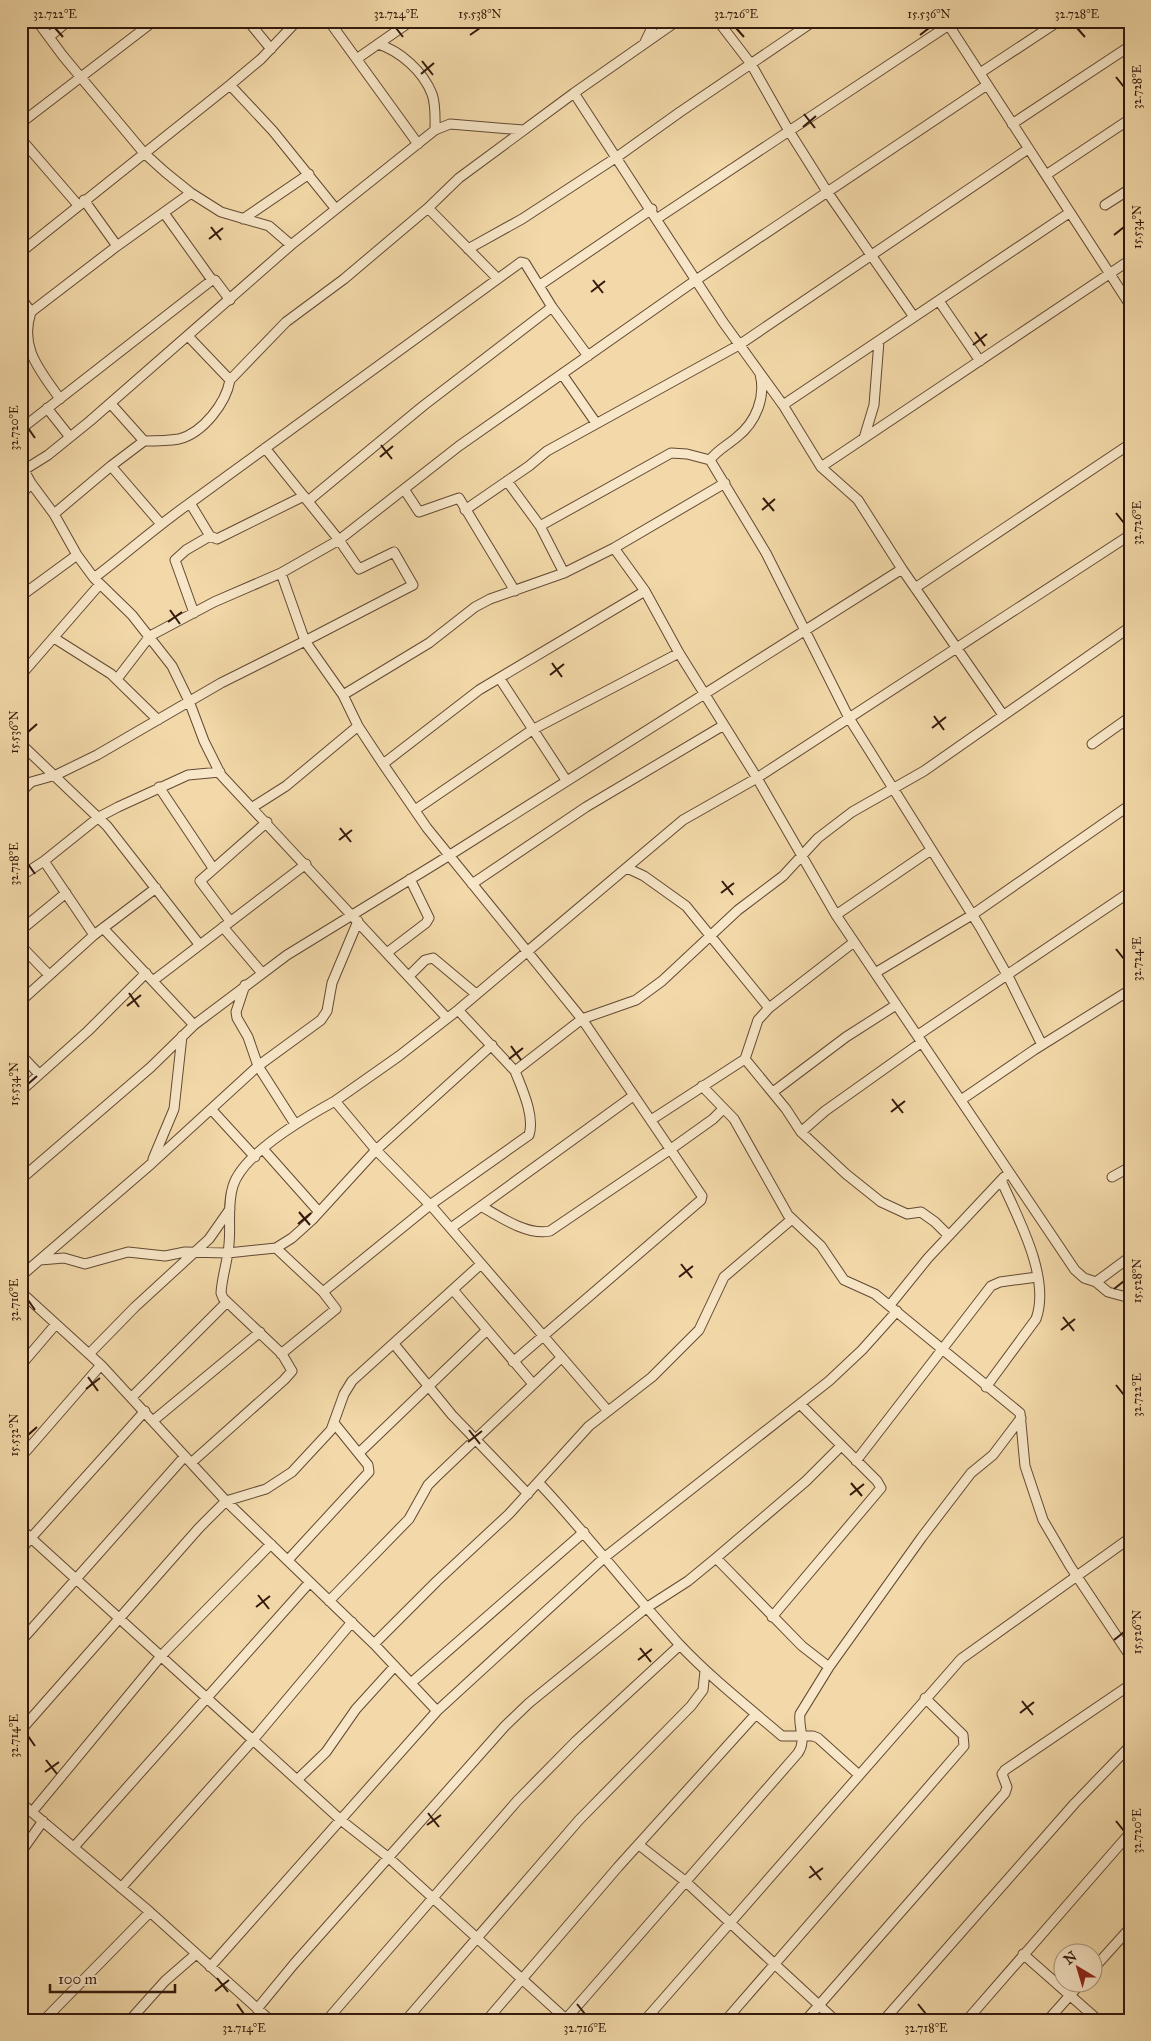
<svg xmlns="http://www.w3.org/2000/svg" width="1151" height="2041" viewBox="0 0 1151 2041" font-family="'IM FELL Great Primer',serif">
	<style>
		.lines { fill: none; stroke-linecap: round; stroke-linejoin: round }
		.minor-casing { stroke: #624933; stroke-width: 11 }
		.minor { stroke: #f7e6c7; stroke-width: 9 }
		.ticks { fill: none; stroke: #32190c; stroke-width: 2 }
		.neatline { fill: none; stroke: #32190c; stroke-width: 2 }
		.ticks-label { font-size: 12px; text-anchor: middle; fill: #32190c }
	</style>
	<rect width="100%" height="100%" fill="#f3d9a9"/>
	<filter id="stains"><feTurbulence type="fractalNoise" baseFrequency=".004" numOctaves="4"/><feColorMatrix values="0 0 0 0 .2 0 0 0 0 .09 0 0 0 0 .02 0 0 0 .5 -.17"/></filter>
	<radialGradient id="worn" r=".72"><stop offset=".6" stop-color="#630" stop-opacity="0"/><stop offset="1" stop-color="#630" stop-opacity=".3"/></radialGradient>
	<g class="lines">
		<!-- minor casing -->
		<g class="minor-casing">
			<path id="minor" d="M37,21L63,56L144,153L165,172L191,193L221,212L269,226L291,245
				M248,21L271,49
				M329,21L418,144
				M718,21L751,64L789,131L828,193L914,317
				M946,21L1130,305
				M21,23L23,21
				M49,37L68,21
				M645,42L655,21
				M378,44C400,51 423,71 432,94C436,105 435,119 435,130
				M358,58L411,21
				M980,73L1059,21
				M230,85L273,131L335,208
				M574,93L723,322L783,405L821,467L858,500L902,569L1003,715
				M21,123L154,21
				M1012,124L1130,46
				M21,139L78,205
				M1046,175L1130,119
				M1105,205L1130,189
				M428,208L497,278
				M164,213L212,280H215L230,300
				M658,218L955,21
				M243,219L309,174
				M117,246L191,193
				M468,249L522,219L617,157L680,112L814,21
				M21,252L230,85L261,59L297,21
				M540,285L652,209
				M21,298L31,312C19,348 40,370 60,399
				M939,301L980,361
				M31,312L117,246L84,200
				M188,336L230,380L286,322L344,279L428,208L459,178L574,93L677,21
				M562,374L596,423
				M760,374C766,397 756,422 737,437C728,445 717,450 710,460L766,553L849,718L980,927L1010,980L1042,1045
				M111,404L144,441L111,466
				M783,405L1069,213
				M47,408L70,437
				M21,429L212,280
				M864,438L874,405L879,341
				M144,441C155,441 167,441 179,439C203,433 226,403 230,380
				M265,448L339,540L459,446L696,280L987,85
				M21,465L31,483L54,514L77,555L94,578L132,615L172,666L189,701L204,741L221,775L447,1018
				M821,467L1130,260
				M24,470L48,455L90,421L291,245L435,130L450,124L523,130
				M507,481L540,526L564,573
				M404,489L419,512L459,498L515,591
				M21,495L31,483
				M308,501L423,406L552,307
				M190,503L521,262L525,263L552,307L588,356
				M465,510L529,466L547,451L739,345L1028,149
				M54,514L111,466L161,524
				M540,526L671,453L687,454L710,460
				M339,540L359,569L394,552L413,585L305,641L281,573Z
				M614,548L645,591L679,653L757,778L836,915L1075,1270L1084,1278L1096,1282L1130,1257
				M94,578C127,553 157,526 190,503L210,536L217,539L304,496
				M915,588L1130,444
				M21,596L77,555
				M194,613L175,560L186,550L210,536
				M54,638L111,674L158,720
				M21,675L100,584
				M117,679L150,636L214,602L281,573
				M500,679L566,780
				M343,695L429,643L475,607L490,599L564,573L614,548L725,483
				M21,744L107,826L199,944
				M1092,744L1130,717
				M383,764L479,690L645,591
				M159,787L213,868
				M21,792L31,782L56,775L97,755L221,683L305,641L343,695L358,726L383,764L427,828L582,1019L702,1196L701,1200L513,1362
				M253,807L286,786L358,726
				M415,810L532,730L679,653
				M44,861L94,935
				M627,868L644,876L686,906L769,1008
				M21,876L44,861L99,817L118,807L188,775L220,772
				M472,884L586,807L724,725
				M836,915L931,850
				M230,921L200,881L267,822
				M223,927L262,973
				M103,928L194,1025
				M21,930L66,893
				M21,946L49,975
				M388,952L426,923L429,918L410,879
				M875,973L972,915L1130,805
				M409,976L425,960L433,958L476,994
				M154,980L306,864
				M245,985L236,1012L237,1018L248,1037L258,1066L295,1124
				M21,1001L94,935L156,888
				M458,1010L515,1071L582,1019L636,1000L662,981L738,910L783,876L818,838L852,812L924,771L1130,627
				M918,1035L1130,892
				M21,1055L39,1074
				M745,1059L786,1109L801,1132L846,1174L881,1202L907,1214L921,1212L935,1222L948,1235
				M702,1086L734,1119L788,1215L821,1246L844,1280L875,1294L1020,1413L1025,1466L1043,1520L1070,1566L1130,1656
				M21,1091L88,1031L146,973
				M773,1092L846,1037L896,1005
				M961,1100L1034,1050L1130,990
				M211,1109L255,1157
				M651,1120L745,1059L758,1020L769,1008L854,942
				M801,1132L825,1111L922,1042
				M263,1149L319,1212
				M153,1159L174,1109L182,1036
				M1112,1177L1130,1167
				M21,1179L151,1067L194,1025L287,955L450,855L902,569
				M481,1206C500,1217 528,1236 550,1231L671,1149L713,1119L723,1109
				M451,1228L633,1096
				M276,1248L323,1292L336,1309L281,1354
				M40,1260L64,1258L85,1264L128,1252L165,1256L185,1252L228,1253L276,1248L292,1238L312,1220L376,1150L492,1045
				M21,1276L151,1164L258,1066L321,1020L327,1011L332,983L358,921
				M1096,1282L1108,1292L1130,1298
				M454,1291L533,1384
				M21,1292L101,1365L226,1501L374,1644L437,1711
				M323,1292L430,1205L529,1135C535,1116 522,1089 515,1071
				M890,1305L928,1258L1004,1177
				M394,1344L452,1415L528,1494
				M89,1354L135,1307L209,1239L230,1209
				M21,1365L56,1324
				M986,1387L1036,1319C1051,1278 1018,1218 1001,1180
				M132,1397L227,1302
				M608,1411L434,1209L376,1150L335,1101L399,1056L458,1010L683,820L757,778L1130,535
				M154,1420L260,1332
				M359,1453L487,1330
				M21,1457L101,1365
				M856,1461L991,1286L1000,1282L1037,1277
				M191,1463L284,1380L292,1371L282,1354L223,1298L221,1293C222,1276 228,1260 229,1244C231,1225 227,1204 233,1186C243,1153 306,1117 335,1101
				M539,1483C588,1535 631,1592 679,1644C711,1678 747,1706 782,1736H813L818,1738L859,1775
				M21,1529L342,1821L389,1858L567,2020
				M21,1549L145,1411
				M716,1558L802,1646L829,1667
				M288,1560L369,1472L368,1465L334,1423
				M329,1601L409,1519L428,1485L436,1477L561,1358
				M772,1617L881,1488L877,1481L800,1404
				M21,1641L185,1456
				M374,1644L437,1581L509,1514L589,1426L652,1377L699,1330L724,1277L792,1219
				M411,1683L584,1532
				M21,1730L199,1528L226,1501L266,1489L292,1472L331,1430L344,1394L352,1381L481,1264
				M297,1780L326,1752L356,1709L395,1666
				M21,1803L150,1912L270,2020
				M32,1812L161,1656L271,1544
				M639,1845L685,1881L835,2020
				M74,1847L310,1582
				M21,1852L43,1821
				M121,1888L253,1740L352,1622
				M1023,1954L1098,2020
				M210,1967L437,1711L605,1557L829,1381L862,1350L897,1311
				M1094,1968L1130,1928
				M257,2009L294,1964L505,1726L529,1703L646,1608L688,1581L716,1558L806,1481L841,1446
				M44,2020L150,1912
				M130,2020L165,1981L196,1954
				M327,2020L517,1801L576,1741L680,1645
				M406,2020L579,1820L691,1706L703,1690L705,1671
				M487,2020L618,1867L756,1714
				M565,2020L798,1753C807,1740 798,1729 800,1714L829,1667L922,1537L971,1473L993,1455L1021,1418
				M645,2020L961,1659L1130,1538
				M726,2020L964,1746L963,1735L925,1698
				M806,2020L1005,1793L1007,1787L1002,1774L1005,1770L1130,1685
				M884,2020L1075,1803L1130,1746
				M967,2020L1130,1833
				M1048,2020L1080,1984
				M1127,2020L1130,2017"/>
		</g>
		<!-- minor -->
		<use href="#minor" class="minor"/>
	</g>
	<!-- ticks -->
	<path class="ticks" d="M55,28L63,37M396,28L403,37M736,28L744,37M1077,28L1085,37M470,35L480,28M920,35L929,28M422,61L433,75M421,74L434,63M1116,77L1124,87M804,114L815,128M803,127L816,116M211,227L221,240M1114,235L1124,227M209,239L223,228M593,280L603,293M591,292L605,281M975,332L985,346M973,345L987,334M28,428L35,438M381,445L392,459M380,457L393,446M763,498L774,511M762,510L775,499M1116,513L1124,523M170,610L180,624M168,622L182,612M552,663L562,677M550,675L564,664M934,716L944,730M932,728L946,717M28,732L37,724M340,828L351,842M339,840L352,830M28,864L35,874M722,881L733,895M721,893L734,883M1116,949L1124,959M129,993L139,1007M127,1006L141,995M511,1046L521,1060M509,1059L523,1048M28,1084L37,1076M892,1099L903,1113M891,1112L905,1101M299,1212L310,1225M298,1224L311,1213M681,1264L692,1278M679,1277L693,1266M1114,1289L1124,1281M28,1300L35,1310M1063,1317L1074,1331M1061,1330L1075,1319M88,1377L98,1391M1116,1385L1124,1395M86,1389L100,1378M469,1430L480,1444M28,1435L37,1427M468,1442L482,1431M851,1483L862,1496M850,1495L864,1484M258,1595L269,1609M256,1607L270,1596M1114,1640L1124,1632M640,1648L651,1662M638,1660L652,1649M1022,1701L1033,1715M1020,1713L1034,1702M28,1736L35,1746M46,1760L57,1774M45,1772L59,1762M428,1813L439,1827M1116,1821L1124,1831M427,1825L441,1815M810,1866L821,1880M809,1878L823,1868M217,1978L228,1992M215,1991L229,1980M237,2004L244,2014M577,2004L585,2014M918,2004L926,2014"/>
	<!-- margin -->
	<rect width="1151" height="2041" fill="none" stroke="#f3d9a9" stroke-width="55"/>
	<!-- north arrow -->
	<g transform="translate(1078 1968) rotate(322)"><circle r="24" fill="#f7e6c7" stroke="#a8947c"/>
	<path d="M0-4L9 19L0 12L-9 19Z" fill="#8f2418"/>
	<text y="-8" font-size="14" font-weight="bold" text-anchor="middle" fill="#32190c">N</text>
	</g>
	<!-- scale -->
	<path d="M50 1984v8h125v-8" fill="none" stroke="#32190c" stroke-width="2.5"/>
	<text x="58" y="1984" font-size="15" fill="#32190c" stroke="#f7e6c7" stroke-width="4" paint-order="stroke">100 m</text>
	<rect x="28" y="28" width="1096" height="1986" class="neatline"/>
	<g class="ticks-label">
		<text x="55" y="18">32.722°E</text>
		<text x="396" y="18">32.724°E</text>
		<text x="480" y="18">15.538°N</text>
		<text x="736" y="18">32.726°E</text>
		<text x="929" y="18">15.536°N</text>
		<text x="1077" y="18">32.728°E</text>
		<text transform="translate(1137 87) rotate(-90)" y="4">32.728°E</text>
		<text transform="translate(1137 227) rotate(-90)" y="4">15.534°N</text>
		<text transform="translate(14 428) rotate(-90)" y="4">32.720°E</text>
		<text transform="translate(1137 523) rotate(-90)" y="4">32.726°E</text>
		<text transform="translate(14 732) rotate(-90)" y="4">15.536°N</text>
		<text transform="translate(14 864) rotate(-90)" y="4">32.718°E</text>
		<text transform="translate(1137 959) rotate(-90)" y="4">32.724°E</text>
		<text transform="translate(14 1084) rotate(-90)" y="4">15.534°N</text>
		<text transform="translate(1137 1281) rotate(-90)" y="4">15.528°N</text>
		<text transform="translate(14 1300) rotate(-90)" y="4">32.716°E</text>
		<text transform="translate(1137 1395) rotate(-90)" y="4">32.722°E</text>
		<text transform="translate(14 1435) rotate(-90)" y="4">15.532°N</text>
		<text transform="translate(1137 1632) rotate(-90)" y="4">15.526°N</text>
		<text transform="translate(14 1736) rotate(-90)" y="4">32.714°E</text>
		<text transform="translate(1137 1831) rotate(-90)" y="4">32.720°E</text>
		<text x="244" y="2032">32.714°E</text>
		<text x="585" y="2032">32.716°E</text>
		<text x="926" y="2032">32.718°E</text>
	</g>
	<rect width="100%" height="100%" filter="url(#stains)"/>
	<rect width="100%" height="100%" fill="url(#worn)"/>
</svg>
